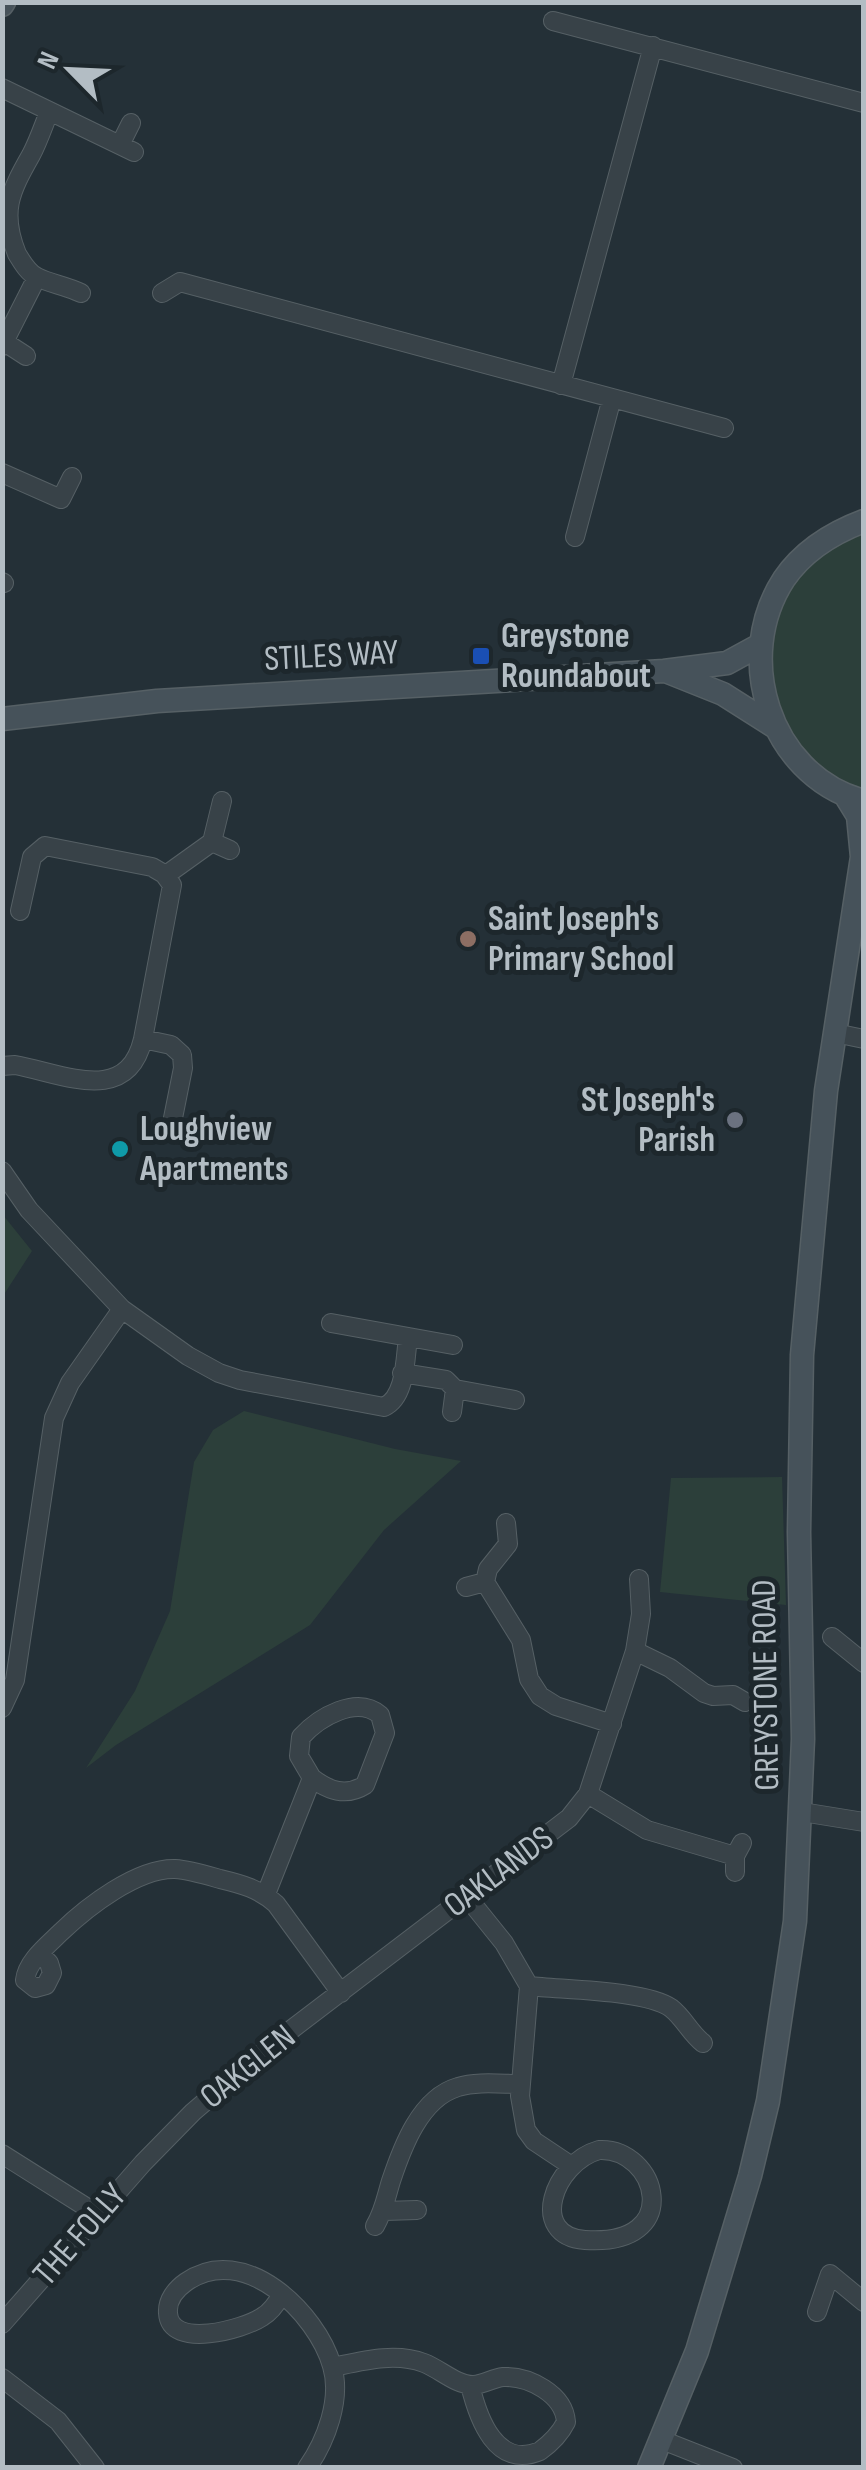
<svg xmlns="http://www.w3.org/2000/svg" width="866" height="2470" viewBox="0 0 866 2470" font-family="'Sofia Sans Condensed',sans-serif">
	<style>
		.green { fill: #2c3f3a }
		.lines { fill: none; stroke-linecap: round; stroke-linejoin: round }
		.street-casing { stroke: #566065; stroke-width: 20 }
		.secondary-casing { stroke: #566065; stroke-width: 25 }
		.street { stroke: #384248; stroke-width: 18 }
		.secondary { stroke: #46525a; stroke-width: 22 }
		.transit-dot { fill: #1a4fb4; stroke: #1d272c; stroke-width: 4 }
		.education-dot { fill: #8d6e63; stroke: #1d272c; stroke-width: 4 }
		.worship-dot { fill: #6b7280; stroke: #1d272c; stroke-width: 4 }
		.culture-dot { fill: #0f9aa8; stroke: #1d272c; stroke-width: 4 }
		.labels { text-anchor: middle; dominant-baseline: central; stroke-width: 10; stroke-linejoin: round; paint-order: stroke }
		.poi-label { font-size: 35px; font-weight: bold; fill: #b3bdc4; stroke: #1d272c; text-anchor: start }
		.street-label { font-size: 35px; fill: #b3bdc4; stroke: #1d272c }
	</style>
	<rect width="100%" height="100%" fill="#243037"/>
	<!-- green -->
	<path class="green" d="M863,532V790C839,779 818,768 800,747C753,692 764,597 822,553C834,544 850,539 863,532Z
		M3,1215L32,1251L3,1296Z
		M244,1411L395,1449L461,1461L384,1530L310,1625L116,1745L86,1768L135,1691L170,1611L194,1462L213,1430Z
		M782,1477L786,1605L660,1592L671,1478Z"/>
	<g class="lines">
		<!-- street casing -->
		<g class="street-casing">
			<path id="street" d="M553,21L864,103
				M2,88L134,152
				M49,112C43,127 38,142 31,155C10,192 0,212 17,254C22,262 28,273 37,277C48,283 67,286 81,293
				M120,145L131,123
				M162,293L180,282L724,428
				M6,343L26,356
				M2,346L37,277
				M561,385L653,46
				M2,473L61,499L72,477
				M575,537L612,398
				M2,582L4,583
				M212,842L230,850
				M166,875L212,842L222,801
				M835,1033L864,1039
				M143,1039L171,1045L182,1055L183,1068L173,1118
				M2,1066L15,1065C64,1074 127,1106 143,1039L172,885L164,874L152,867L45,846L32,857L20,911
				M2,1171L29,1210L122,1309L188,1356L219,1373L240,1380L384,1407C406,1397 405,1359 408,1337
				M331,1323L453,1345
				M402,1373L446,1380L455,1389L515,1400
				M452,1412L455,1389
				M506,1523L508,1544L488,1569L485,1582L521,1640L529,1679L540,1696L556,1706L612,1724
				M466,1587L485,1582
				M832,1637L864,1663
				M635,1651L670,1668L704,1693L713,1696L733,1695L745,1702
				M2,1708L15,1680L54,1418L70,1383L122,1309
				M588,1794L647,1830L735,1856
				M802,1812L864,1822
				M735,1872V1856L742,1843
				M266,1894L312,1778L299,1756L301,1737C319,1717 357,1695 380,1715L385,1733L365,1785C346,1797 329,1791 312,1778
				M467,1897L504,1943L529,1986L520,2096L526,2130L534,2141L570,2165
				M40,1954L49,1963L52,1973L46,1985L35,1988L25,1980C27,1961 48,1945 61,1932C87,1907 137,1868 175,1869C190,1870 206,1875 220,1879C241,1884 260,1889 276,1904L341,1993
				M529,1986C563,1990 645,1990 671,2008C684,2018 690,2033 703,2043
				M599,2150C657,2147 686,2247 585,2240C528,2236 553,2163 599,2150Z
				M2,2154L97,2214
				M384,2211L417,2210
				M375,2226C384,2211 386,2197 391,2181C402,2148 420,2098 458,2087C477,2081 501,2084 521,2084
				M282,2294C277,2303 271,2312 262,2317C244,2329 170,2350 168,2313C167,2300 176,2289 186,2282C244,2241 317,2313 332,2366C342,2399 326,2441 307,2468
				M817,2312L830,2274L864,2302
				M2,2324L143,2163L193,2112L275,2042L569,1818L588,1794L635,1651L641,1614L639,1579
				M333,2367C362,2361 395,2352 424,2363C440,2369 456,2385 473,2385C483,2385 493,2378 503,2377C529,2376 564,2394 566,2422C560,2434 551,2443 540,2451C496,2470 478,2418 470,2385
				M2,2378L58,2421L95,2468
				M662,2440L733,2468"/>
		</g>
		<!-- secondary casing -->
		<g class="secondary-casing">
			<path id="secondary" d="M2,5L4,2
				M668,672L723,694L775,727
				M2,719L157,701L664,671L727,663L760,645
				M860,800C769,773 733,657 784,579C804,550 832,533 864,521
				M649,2468L697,2351L750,2176L768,2101L795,1921L803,1739L799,1532L802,1355L826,1091L862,857L858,816L845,795"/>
		</g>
		<!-- street -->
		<use href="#street" class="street"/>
		<!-- secondary -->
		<use href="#secondary" class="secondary"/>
	</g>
	<!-- markers -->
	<rect class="transit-dot" x="471" y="646" width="20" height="20" rx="5"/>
	<circle class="education-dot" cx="468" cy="939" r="10"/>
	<circle class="worship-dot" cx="735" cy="1120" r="10"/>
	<circle class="culture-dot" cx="120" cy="1149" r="10"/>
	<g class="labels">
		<!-- poi labels -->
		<g class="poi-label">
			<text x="501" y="636">Greystone<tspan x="501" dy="40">Roundabout</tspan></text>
			<text x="488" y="919">Saint Joseph's<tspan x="488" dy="40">Primary School</tspan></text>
			<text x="715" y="1100" text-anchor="end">St Joseph's<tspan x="715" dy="40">Parish</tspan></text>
			<text x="140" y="1129">Loughview<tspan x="140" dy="40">Apartments</tspan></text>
		</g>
		<!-- street labels -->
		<g class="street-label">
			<text transform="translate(331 656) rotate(-3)">STILES WAY</text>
			<text transform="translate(766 1685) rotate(-91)">GREYSTONE ROAD</text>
			<text transform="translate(499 1872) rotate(-37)">OAKLANDS</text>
			<text transform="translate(248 2067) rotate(-39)">OAKGLEN</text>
			<text transform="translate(80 2235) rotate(-49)">THE FOLLY</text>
		</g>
	</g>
	<!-- border -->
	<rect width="866" height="2470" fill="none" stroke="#b3bdc4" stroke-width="10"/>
	<!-- north arrow -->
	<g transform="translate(70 70) rotate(294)" stroke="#1d272c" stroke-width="8" paint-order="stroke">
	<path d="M0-8L18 38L0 25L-18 38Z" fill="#b3bdc4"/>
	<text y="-15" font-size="28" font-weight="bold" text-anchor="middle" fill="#b3bdc4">N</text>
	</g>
</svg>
